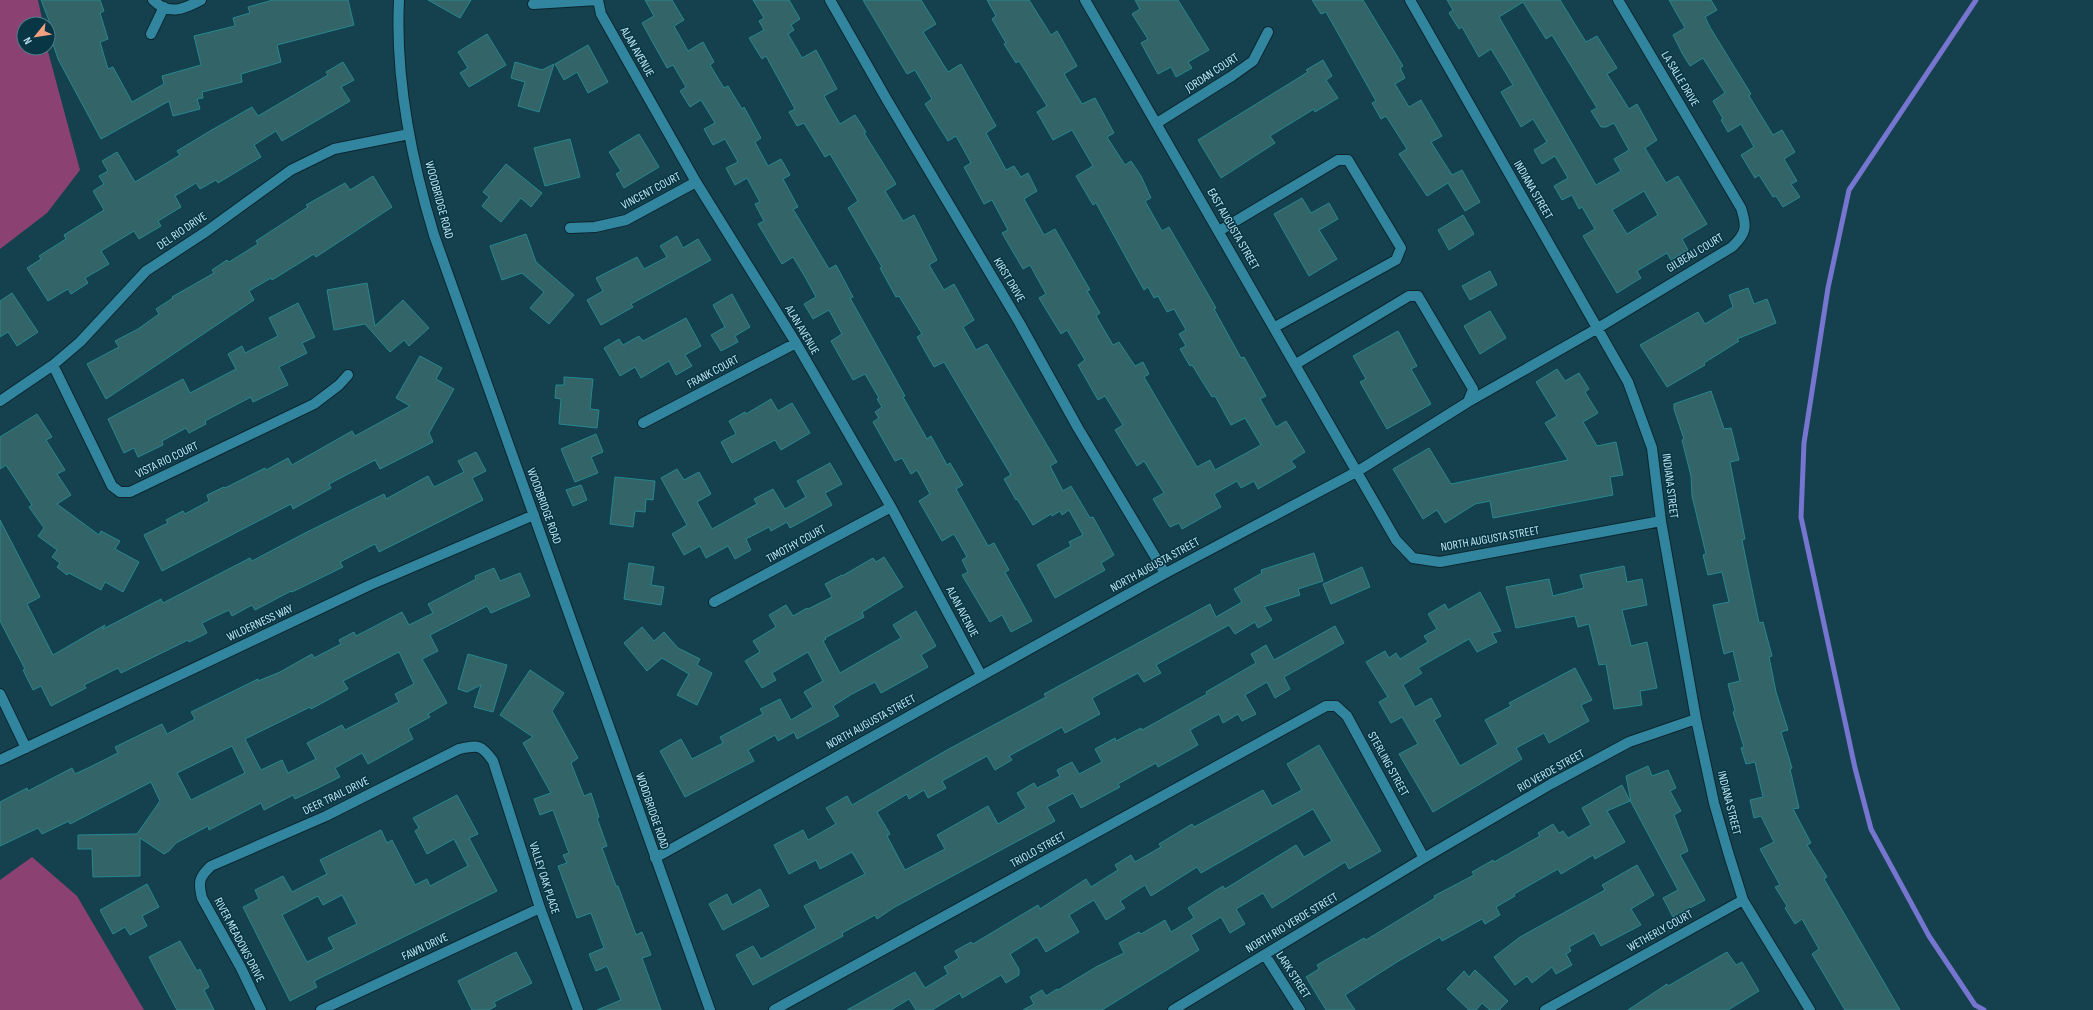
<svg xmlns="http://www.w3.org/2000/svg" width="2093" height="1010" viewBox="0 0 2093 1010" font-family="'Sofia Sans Condensed',sans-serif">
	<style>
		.green { fill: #8b4273 }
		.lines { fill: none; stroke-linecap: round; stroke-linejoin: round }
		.stream { stroke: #7675d0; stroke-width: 5 }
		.building { fill: #326468; stroke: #26888f; fill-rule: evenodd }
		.minor-casing { stroke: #0c262e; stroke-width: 12 }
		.minor { stroke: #32859e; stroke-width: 10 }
		.labels { text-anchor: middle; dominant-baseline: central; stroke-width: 3; stroke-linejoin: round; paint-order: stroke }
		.street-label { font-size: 12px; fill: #c0e6f4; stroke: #083644 }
	</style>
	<rect width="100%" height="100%" fill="#15414e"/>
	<!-- green -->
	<path class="green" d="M0,0H38L43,24H24V48H47L80,170L47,213L0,249Z
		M32,857L77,896L144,1010H0V880Z"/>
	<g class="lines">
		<!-- stream -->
		<path class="stream" d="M1976,0L1849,190L1828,288L1804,443L1801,517L1855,768L1871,829L1929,936L1975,1005L1984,1010"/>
	</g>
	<!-- building -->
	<path class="building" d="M41,0H100L104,11L100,13L108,39L100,42L108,69L113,67L132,102L164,84L162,76L201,65L194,36L235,26L233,18L250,13L248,7L273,0H348L354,25L277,45L281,62L241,74L242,82L202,92L203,98L197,99L200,109L173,116L169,101L101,139L58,59L49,32L53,31Z
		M428,0H471L460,18Z
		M645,0H672L684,20L674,26L688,51L703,42L714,62L710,65L724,88L728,86L742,109L744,107L761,138L755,142L768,166L781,159L790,175L783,179L798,207L793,209L829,269L836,265L853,297L850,298L905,396L903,397L927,439L931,436L947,465L950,463L963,485L956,489L988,546L994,543L1009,570L1005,572L1032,621L1011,632L1002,615L990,622L962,575L968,572L962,560L967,557L954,534L942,541L919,501L930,494L917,470L911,474L902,458L895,461L873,422L879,418L875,412L882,407L877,399L879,398L865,374L853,380L831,341L842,334L829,310L813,319L804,304L816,297L805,277L793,257L782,264L758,224L764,221L755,204L760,202L747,178L735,185L726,168L738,162L725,139L713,145L704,129L715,123L701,100L690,107L680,91L686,87L673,65L667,68L642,23L654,16Z
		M753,0H789L800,19L791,25L794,30L788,34L802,58L816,50L837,89L824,96L830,107L840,124L855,115L866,132L864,133L896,184L885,191L903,221L914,215L937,260L929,265L944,290L954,284L974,320L963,327L976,350L987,344L1057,462L1050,466L1063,491L1071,486L1090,518L1093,517L1114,555L1101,563L1105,570L1055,598L1037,565L1071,546L1069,542L1083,535L1069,510L1062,515L1060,511L1052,516L1051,514L1033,525L1017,499L1016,500L1004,479L1011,475L944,362L934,367L917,337L922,334L899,296L896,297L880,268L882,267L848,208L858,201L830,154L825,157L804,123L797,126L789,112L795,109L766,56L762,59L749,38L764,30L759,21L764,18Z
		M863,0H921L936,24L923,32L948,72L961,64L996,126L986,133L1006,170L1014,166L1021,177L1028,173L1037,191L1024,199L1044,235L1055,229L1090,290L1087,291L1100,313L1096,316L1113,345L1119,342L1135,366L1143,362L1149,374L1144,377L1197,467L1210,460L1215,470L1261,445L1245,418L1231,425L1215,396L1212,397L1192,365L1190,366L1180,349L1186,346L1179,334L1186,330L1174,309L1167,312L1158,296L1154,298L1148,287L1144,290L1096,203L1093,205L1076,176L1093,166L1072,130L1053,140L1037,112L1047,106L1019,61L1016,63L1004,44L1006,43L992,19L996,16L987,0H1029L1051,35L1057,31L1077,66L1064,74L1082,104L1095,98L1114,133L1107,137L1125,165L1131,161L1141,176L1151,198L1145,201L1162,231L1169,227L1209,296L1216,308L1214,309L1241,358L1244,357L1266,396L1260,399L1276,427L1286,421L1305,452L1291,461L1296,467L1258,489L1254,481L1241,488L1237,481L1214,494L1221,507L1182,529L1179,523L1170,527L1153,499L1164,493L1144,461L1137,466L1115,430L1123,425L1105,396L1098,400L1078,365L1085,360L1067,330L1061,334L1039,298L1046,294L1030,265L1023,269L1002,233L1008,230L992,200L984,204L964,167L971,163L956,136L948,141L925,104L932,99L915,70L907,74Z
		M1135,0H1178L1209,50L1188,62L1192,68L1176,77L1171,67L1158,74L1141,43L1148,39L1132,14L1140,9Z
		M1312,0H1363L1403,66L1400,68L1405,78L1395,84L1409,107L1421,100L1442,136L1431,142L1452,175L1462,170L1480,202L1465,211L1448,183L1427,196L1399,154L1407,149L1386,116L1381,119L1372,103L1376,101L1326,12L1321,14Z
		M1447,0H1560L1586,42L1597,36L1617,68L1607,74L1629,109L1637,104L1657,140L1645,148L1666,183L1678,176L1707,224L1682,239L1688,250L1671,260L1667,253L1637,271L1641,278L1617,293L1583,236L1595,229L1582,207L1579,209L1572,195L1562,200L1554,186L1568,178L1555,156L1542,164L1534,150L1547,142L1533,119L1521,127L1501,92L1513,85L1491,49L1479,57L1462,27L1459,29L1449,13L1453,10ZM1523,2L1546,39L1552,35L1597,108L1591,111L1601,127H1606L1614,123L1629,150L1614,159L1621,171L1596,185L1499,17ZM1644,191L1658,215L1627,234L1612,210Z
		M1669,0H1711L1717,10L1705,17L1711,29L1751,94L1749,96L1773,135L1782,130L1795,152L1784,159L1797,181L1791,184L1800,197L1783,207L1776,196L1773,197L1759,175L1755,178L1741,155L1754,147L1741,124L1728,132L1721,120L1723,119L1713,101L1725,93L1703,58L1690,66L1682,53L1673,35L1685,28Z
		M487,34L506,65L469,87L460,73L468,68L458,52Z
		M588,45L608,82L588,93L577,72L564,80L555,64Z
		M1323,60L1332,76L1326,80L1338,98L1315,112L1314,109L1270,136L1275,143L1221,178L1198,140L1308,72L1306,70Z
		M343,62L354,80L341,87L350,101L282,141L276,131L254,145L261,157L218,183L216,180L200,189L196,183L175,196L181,207L158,221L161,226L139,239L134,231L101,251L109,264L85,278L88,283L71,294L68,289L48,301L27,268L41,259L39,256L66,239L64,235L104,210L93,191L104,184L99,176L108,171L102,161L117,152L135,182L180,155L177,151L210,131L252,107L258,116L328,75L326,72Z
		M515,62L542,70L554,64L539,112L518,106L525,82L511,78Z
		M639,134L659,167L624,188L616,174L621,171L609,152Z
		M570,139L580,177L545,186L534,148Z
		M506,164L542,193L531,207L521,198L501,222L482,206L489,197L483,192Z
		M373,176L392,207L316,257L314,254L272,280L271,278L249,291L254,300L106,399L87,364L119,347L115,341L138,329L159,314L156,309L173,298L172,297L214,273L212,270L227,260L229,262L258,244L256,241L308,207L306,205L345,183L350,190Z
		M1302,198L1311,213L1329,203L1338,219L1319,230L1337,259L1309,276L1274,214Z
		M1463,215L1474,234L1449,250L1438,230Z
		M526,234L536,262L574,295L549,324L530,308L544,292L522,273L502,280L490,246Z
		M677,236L683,248L698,239L711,260L631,304L633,307L601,325L587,300L603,291L596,278L637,257L644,269L667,257L660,246Z
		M1490,271L1497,285L1470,300L1462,286Z
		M367,283L375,326L403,300L429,328L409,346L404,340L390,352L365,324L334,330L327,290Z
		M1748,288L1754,304L1767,299L1776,323L1737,339L1739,341L1704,363L1705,365L1667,387L1640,345L1698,312L1705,324L1733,307L1729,295Z
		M12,293L38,332L17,346L8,332L0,337V301Z
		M732,294L750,327L735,336L738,342L721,351L711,335L725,327L713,305Z
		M298,303L315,337L302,343L307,353L279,367L288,385L253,402L251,397L205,421L206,424L189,433L186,428L162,441L163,445L138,457L134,448L124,453L108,419L183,379L190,393L236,369L228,354L242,346L245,353L278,336L269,318Z
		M1490,311L1506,338L1480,354L1464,326Z
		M686,318L701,346L685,355L692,366L676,375L669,361L641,378L635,367L620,376L604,348L619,339L623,345L639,336L643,341Z
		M1398,331L1417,366L1411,369L1431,404L1387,429L1360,382L1366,379L1353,356Z
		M420,356L442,368L436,379L454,389L429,433L433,442L380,469L375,460L329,484L331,488L293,509L291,504L162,571L144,535L168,523L166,520L183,511L185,514L209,501L207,495L224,487L225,488L265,468L266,470L288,458L292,465L352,431L355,436L410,406L396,398Z
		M1557,369L1565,381L1579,373L1589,389L1585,392L1598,413L1583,422L1597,446L1616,442L1623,475L1610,477L1613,495L1493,518L1490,501L1475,504L1445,523L1437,510L1423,519L1393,469L1429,448L1451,484L1568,460L1545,423L1557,416L1536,382Z
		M564,377L593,379L590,409L599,410L597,428L559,424L561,399L555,398L556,385H564Z
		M1711,391L1724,429L1731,428L1739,460L1730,462L1745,539L1742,540L1759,623L1763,622L1772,656L1769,657L1776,692L1788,730L1781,732L1792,768L1790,769L1799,808L1793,809L1811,843L1807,845L1827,877L1824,879L1900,1010H1845L1812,954L1819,949L1802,919L1795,924L1785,908L1787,906L1775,887L1780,885L1760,849L1774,842L1761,816L1754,818L1750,800L1763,797L1755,762L1746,764L1741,748L1744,747L1733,712L1735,711L1728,684L1740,681L1733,651L1724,654L1713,605L1729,602L1722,572L1708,575L1703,555L1706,554L1692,496L1691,476L1682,440L1684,439L1674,409V404Z
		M771,399L778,411L792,403L810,433L781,450L775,440L732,463L721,442L736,434L729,421L745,412L746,414Z
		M37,414L52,437L46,440L65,470L57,474L71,495L57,504L99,535L101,531L120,541L115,549L139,562L123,592L105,582L101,590L69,573L67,575L57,567L60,563L52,557L57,550L38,536L44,528L29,507L32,505L6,465L0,469V437Z
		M596,434L603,452L591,457L598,473L575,482L561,449Z
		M476,452L486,471L472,478L483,500L379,552L375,544L340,562L343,567L292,592L291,591L255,610L252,605L232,616L229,610L202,623L207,633L189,642L188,640L121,673L118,668L84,685L86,688L51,706L41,686L33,690L23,670L25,669L0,621V520L40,597L27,604L53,655L105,625L103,629L161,599L163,603L250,558L252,561L305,533L384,494L386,499L428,476L434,487L464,472L458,461Z
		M830,463L842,484L825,493L832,505L790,528L787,522L771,531L769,527L746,539L751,550L735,559L728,546L706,558L700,546L684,555L672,534L687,525L661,478L677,469L684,480L699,472L711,494L697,502L712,529L757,504L754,499L773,489L785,509L806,497L797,481Z
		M615,477L655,481L653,500L646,499L645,512L635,511L633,527L610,524Z
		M581,485L587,500L573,506L566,490Z
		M1314,553L1323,581L1298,589L1300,595L1264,607L1272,620L1258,628L1255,622L1235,634L1229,625L1156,665L1161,673L1144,682L1138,673L1092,698L1100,714L1065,733L1062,727L1009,756L1012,760L995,770L987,756L942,781L946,788L928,798L924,790L909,799L907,794L877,812L890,834L887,836L905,870L945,849L937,835L988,806L998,824L1026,808L1017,793L1034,783L1037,788L1060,776L1057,770L1072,762L1079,774L1102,762L1095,749L1115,738L1116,741L1141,728L1142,730L1207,694L1206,692L1256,663L1251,654L1266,645L1274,660L1335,626L1344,643L1284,677L1290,689L1275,698L1267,682L1245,695L1256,714L1242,721L1238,714L1223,723L1219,714L1190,730L1198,745L1158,767L1156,763L1118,784L1120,787L1081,808L1073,793L1047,807L1055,821L893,908L877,919L875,915L842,933L843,936L753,985L736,955L753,946L761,959L816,928L804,906L865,874L852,852L820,869L816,860L789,874L774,845L803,830L808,840L836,824L826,808L847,796L852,805L947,750L1046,697L1044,694L1210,604L1216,617L1242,602L1234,589L1262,573L1261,570Z
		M884,557L903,587L862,612L864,617L825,638L826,639L823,641L840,673L901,638L893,625L916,611L936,646L921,655L928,667L881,693L875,682L852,694L833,706L839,716L797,739L794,732L778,741L775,735L748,750L754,761L685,797L660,751L681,739L692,759L723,743L720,737L763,714L760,709L780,699L791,720L813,707L804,692L823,681L808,652L772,673L776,680L762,688L745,661L760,652L753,641L776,627L769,615L786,605L793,616L807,608L808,609L832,597L825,584L842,575V576L873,558L876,562Z
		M629,563L654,567L651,585L664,587L661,605L624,599Z
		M1624,566L1627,582L1642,579L1647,605L1622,610L1631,646L1647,642L1657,688L1640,691L1642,705L1614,709L1606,664L1599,665L1589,624L1578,627L1575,616L1516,628L1506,587L1549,579L1553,596L1584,588L1580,575Z
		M1362,567L1370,587L1331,604L1323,584Z
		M494,568L500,581L520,573L530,596L491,613L487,606L430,635L438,651L422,659L447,703L428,714L430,717L408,729L413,739L368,764L362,753L335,768L340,777L316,789L295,799L293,795L264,810L261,803L209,830L208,826L176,843L169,851L164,854L140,838V876L93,877L92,849H78V835L137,834L160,801L151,782L70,824L69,821L42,834L38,828L0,846V802L27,788L28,791L72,768L75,774L90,767L118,753L115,747L162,724L167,734L195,719L191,712L258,679V681L280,672L312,654L314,658L341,644L339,640L354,632L356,636L402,612L409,625L433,613L428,604L476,579L475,576ZM399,652L414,684L395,694L399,702L345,730L342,725L307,743L316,759L288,773L282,760L261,770L245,739L310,707L311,709L348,689L343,681ZM232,746L245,773L191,800L177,773Z
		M1480,592L1501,631L1492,633L1497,642L1477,652L1469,639L1418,668L1422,673L1403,685L1415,707L1431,698L1441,716L1434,720L1460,766L1498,744L1485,720L1511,706L1509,703L1575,668L1592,700L1581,705L1589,721L1549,743L1544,733L1516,748L1522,759L1433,812L1399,754L1418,744L1402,717L1391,723L1379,702L1388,697L1366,662L1385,651L1389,658L1396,653L1400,659L1428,642L1424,636L1437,629L1428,614L1445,604L1448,610Z
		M642,627L654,641L664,632L678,648L700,659L697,665L712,673L697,705L677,695L689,674L662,658L647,671L624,643Z
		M468,654L507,665L493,712L474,707L481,685L467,692L458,689Z
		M530,670L564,693L552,711L578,758L571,763L584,796L591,793L599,817L597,818L607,846L602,848L616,886H618L636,935L642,932L651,955L642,958L661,1010H597L621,1000L607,966L596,971L589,954L604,948L591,913L577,918L558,866L567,863L563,855L569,853L553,810L540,815L534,799L551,793L523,743L533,737L500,715Z
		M1319,745L1381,851L1349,869L1345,862L1272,908L1263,893L1236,909L1245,924L1230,933L1221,917L1191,935L1199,950L1102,1010H1023L1034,1004L1030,997L1042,990L1046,996L1057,989L1058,990L1096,967L1124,953L1119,943L1139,932L1141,934L1165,920L1171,932L1194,918L1188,908L1223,886L1225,889L1296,845L1304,857L1332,841L1313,809L1201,873L1197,867L1151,896L1145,885L1120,901L1125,908L1106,920L1094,900L1069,915L1079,932L1046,952L1037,937L1010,954L1019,969V975L1006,983L1001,975L962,998L960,993L932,1010H916L909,999L891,1010H847L915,972L925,988L948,974L944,967L959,958L955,951L971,942L973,944L1038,905L1040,909L1086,879L1091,887L1118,870L1115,865L1131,855L1135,862L1161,847L1159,844L1192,824L1194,827L1263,790L1272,806L1302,790L1287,764Z
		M1648,766L1652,776L1668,770L1676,788L1670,791L1681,811L1674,815L1688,851L1680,855L1705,900L1673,917L1663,898L1678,890L1631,802L1626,776Z
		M1622,785L1630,801L1607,811L1625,842L1595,859L1593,855L1561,874L1558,869L1514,894L1515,896L1496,907L1500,915L1485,924L1482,919L1442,941L1440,937L1397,962L1345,995L1355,1010H1326L1306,977L1319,969L1317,965L1364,938L1366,940L1435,898L1434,896L1474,875L1472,872L1493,860L1494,862L1540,836L1538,833L1553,824L1559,833L1563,831L1568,838L1591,825L1582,808Z
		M457,795L478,834L469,838L497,891L314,981L317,987L290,1001L243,907L259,899L255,890L283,876L292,892L327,874L320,860L381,830L387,843L392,840L415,885L427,879L430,886L468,866L454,839L427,854L415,831L419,828L413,818ZM342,895L357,924L328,938L334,949L307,962L282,915L318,896L323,905Z
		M1637,865L1654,895L1631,909L1641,925L1601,946L1594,933L1569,947L1571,951L1566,954L1572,965L1556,974L1552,967L1532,983L1527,976L1515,985L1494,957L1520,937L1605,890L1602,885Z
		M147,884L159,907L142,916L147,926L130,935L125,927L113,934L100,910Z
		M760,889L769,906L723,930L709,904L727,894L732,905Z
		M180,941L197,971L200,969L209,987L204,990L214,1010H177L149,957Z
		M516,952L532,983L494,1002L496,1006L489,1010H472L458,981Z
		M1727,952L1736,965L1742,962L1759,991L1728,1010H1628L1667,984L1668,986Z
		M1475,970L1508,1001L1499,1010H1490L1482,1003L1476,1010H1469L1447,989L1464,971L1469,977Z"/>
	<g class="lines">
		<!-- minor casing -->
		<g class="minor-casing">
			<path id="minor" d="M153,0C169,16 184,9 201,0
				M399,0C395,80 411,159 434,235L710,1010
				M598,0L601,14L696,182L796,343L891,507L981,675
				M830,0L887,100L1019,322L1078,428L1162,568L1164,574
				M1085,0L1396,540L1413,558L1440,562L1661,521
				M1410,0L1628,382L1652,448L1661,521L1696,719L1714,803L1728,852L1743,900L1810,1010
				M533,4L598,0
				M151,34L164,7
				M1157,123L1232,76L1253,61L1268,32
				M570,228L595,227L626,220L696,182
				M1219,231L1338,160H1348L1401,248L1396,260L1275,327
				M53,365L112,486L120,492H130L314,404L339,385L348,375
				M0,401L53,365L80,342L146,271L207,231L291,170L334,149L409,134
				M1468,402L1598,328L1732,247C1747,233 1747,226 1741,208L1618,0
				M643,423L796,343
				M714,602L891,507
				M0,694L26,748
				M0,760L370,585L534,515
				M655,858L1164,574L1358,471L1468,402L1473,389L1418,296H1409L1296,364
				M1265,955L1300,1010
				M261,1010L241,968L202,898C198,882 199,877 211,866L326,816L459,749C478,745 481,744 493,761L540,908L578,1010
				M321,1010L540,908
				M774,1010L1326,706H1336L1347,716L1424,858
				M1173,1010L1424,858L1551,784L1629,742L1696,719
				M1545,1010L1743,900"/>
		</g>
		<!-- minor -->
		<use href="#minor" class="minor"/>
	</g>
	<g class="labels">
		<!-- street labels -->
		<g class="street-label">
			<text transform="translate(637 52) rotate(60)">ALAN AVENUE</text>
			<text transform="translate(1212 73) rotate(-33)">JORDAN COURT</text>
			<text transform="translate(1680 79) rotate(59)">LA SALLE DRIVE</text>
			<text transform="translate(1533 190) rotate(60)">INDIANA STREET</text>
			<text transform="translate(651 191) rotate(-28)">VINCENT COURT</text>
			<text transform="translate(439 200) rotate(75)">WOODBRIDGE ROAD</text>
			<text transform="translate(1233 229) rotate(60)">EAST AUGUSTA STREET</text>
			<text transform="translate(182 231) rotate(-34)">DEL RIO DRIVE</text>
			<text transform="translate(1695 253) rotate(-31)">GILBEAU COURT</text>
			<text transform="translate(1009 280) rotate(59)">KIRST DRIVE</text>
			<text transform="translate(802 330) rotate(59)">ALAN AVENUE</text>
			<text transform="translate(713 372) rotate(-28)">FRANK COURT</text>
			<text transform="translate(167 460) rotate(-26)">VISTA RIO COURT</text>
			<text transform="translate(1670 486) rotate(83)">INDIANA STREET</text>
			<text transform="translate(544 506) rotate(70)">WOODBRIDGE ROAD</text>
			<text transform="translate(1490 539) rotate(-10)">NORTH AUGUSTA STREET</text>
			<text transform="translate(796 544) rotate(-29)">TIMOTHY COURT</text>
			<text transform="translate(1155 565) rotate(-29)">NORTH AUGUSTA STREET</text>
			<text transform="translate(962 612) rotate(62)">ALAN AVENUE</text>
			<text transform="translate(260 623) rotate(-25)">WILDERNESS WAY</text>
			<text transform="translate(871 722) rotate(-29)">NORTH AUGUSTA STREET</text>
			<text transform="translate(1388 764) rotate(61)">STERLING STREET</text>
			<text transform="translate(1551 771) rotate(-29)">RIO VERDE STREET</text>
			<text transform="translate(336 796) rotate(-26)">DEER TRAIL DRIVE</text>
			<text transform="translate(1729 803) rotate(76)">INDIANA STREET</text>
			<text transform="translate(652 811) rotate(71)">WOODBRIDGE ROAD</text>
			<text transform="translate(1038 850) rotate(-29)">TRIOLO STREET</text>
			<text transform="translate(544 878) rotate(72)">VALLEY OAK PLACE</text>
			<text transform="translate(1292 923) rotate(-31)">NORTH RIO VERDE STREET</text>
			<text transform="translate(1660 931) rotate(-29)">WETHERLY COURT</text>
			<text transform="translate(239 940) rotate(62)">RIVER MEADOWS DRIVE</text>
			<text transform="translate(425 947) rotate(-25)">FAWN DRIVE</text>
			<text transform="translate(1293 975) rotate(57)">LARK STREET</text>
		</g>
	</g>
	<!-- north arrow -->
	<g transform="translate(36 36) rotate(240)"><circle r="19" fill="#083644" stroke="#527c8a"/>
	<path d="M0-3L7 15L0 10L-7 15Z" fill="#f2a080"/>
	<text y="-6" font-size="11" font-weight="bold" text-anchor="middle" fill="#c0e6f4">N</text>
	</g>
</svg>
